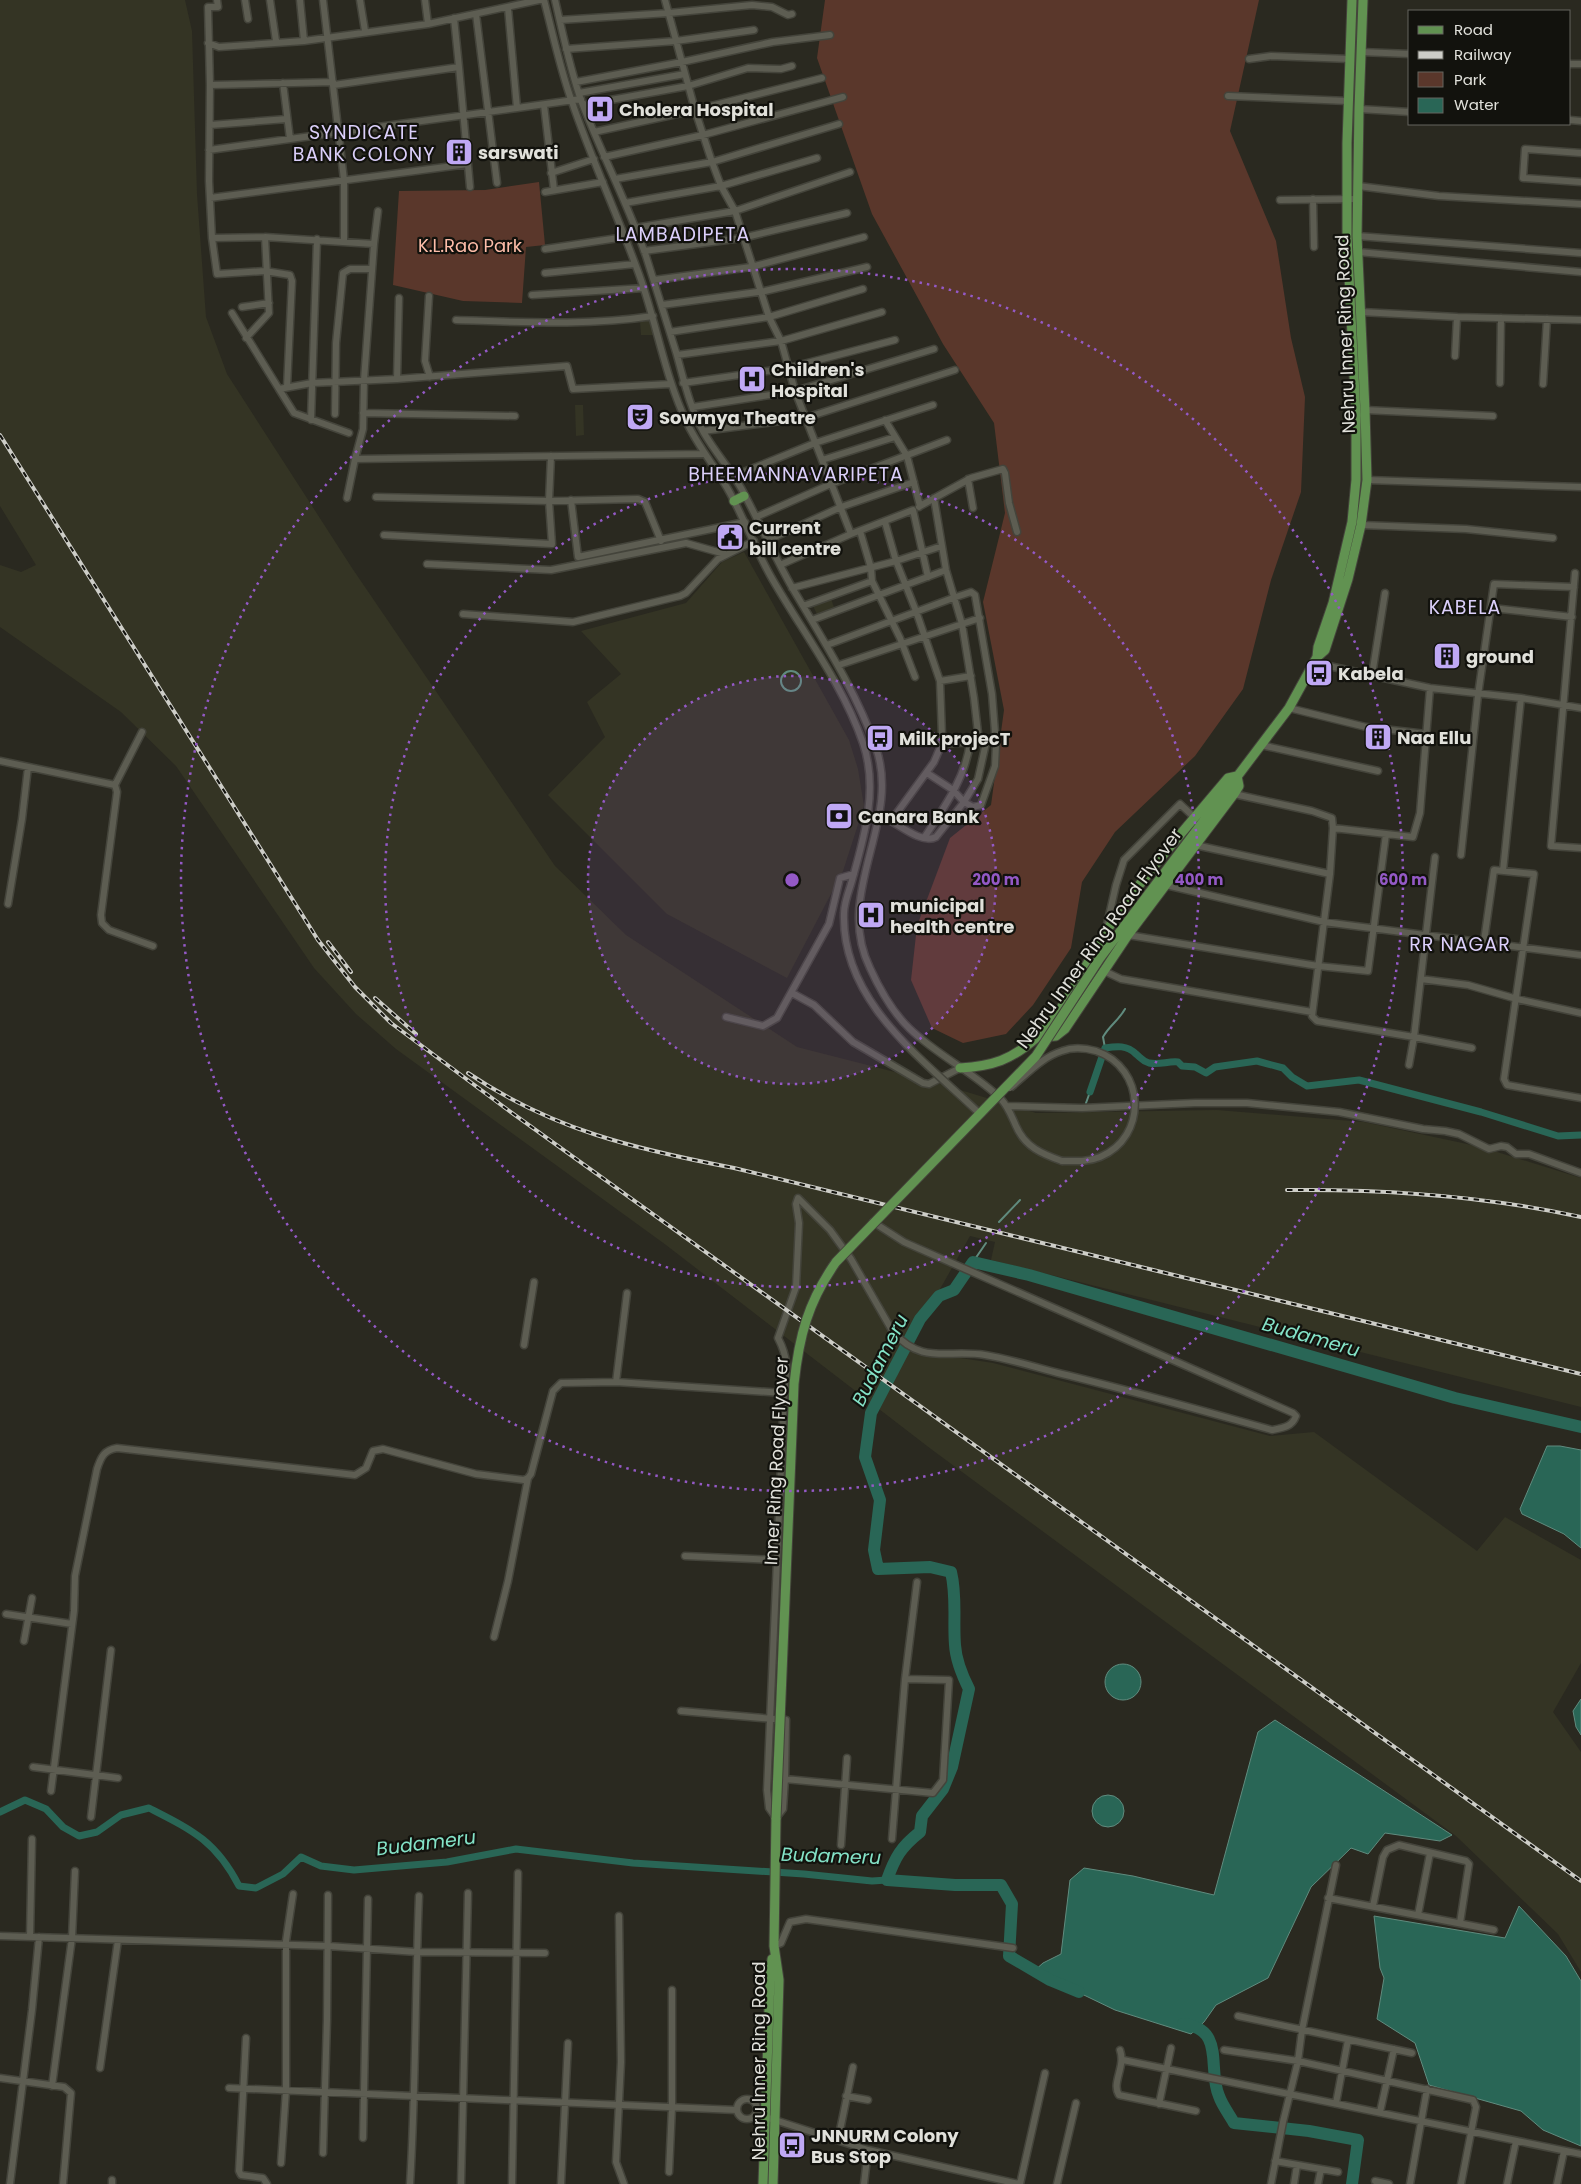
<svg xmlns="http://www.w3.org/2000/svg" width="1581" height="2184" viewBox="0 0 1581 2184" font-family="Poppins,sans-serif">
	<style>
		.built { fill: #343424 }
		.green { fill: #5a372b }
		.water { fill: #296656; stroke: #608b7e }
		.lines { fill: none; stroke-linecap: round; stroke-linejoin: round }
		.stream { stroke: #608b7e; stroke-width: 2 }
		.canal { stroke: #296656; stroke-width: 7 }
		.river { stroke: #296656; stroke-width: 12 }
		.minor-casing { stroke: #44443b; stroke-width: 9 }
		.major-casing { stroke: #44443b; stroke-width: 11 }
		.minor { stroke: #5d5d52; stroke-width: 6 }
		.major { stroke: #619251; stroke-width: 9 }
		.rail-casing { stroke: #cdcdc7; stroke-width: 4 }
		.rail { stroke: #12120d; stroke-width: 2; stroke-dasharray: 5.5; stroke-linecap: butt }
		.minor-bridge-casing { stroke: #44443b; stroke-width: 9; stroke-linecap: butt }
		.major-bridge-casing { stroke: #44443b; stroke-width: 11; stroke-linecap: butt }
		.minor-bridge { stroke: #5d5d52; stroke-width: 6 }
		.major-bridge { stroke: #619251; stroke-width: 9 }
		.ring { fill: none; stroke: #9459c6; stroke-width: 2.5; stroke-dasharray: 2.5 5 }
		.labels { text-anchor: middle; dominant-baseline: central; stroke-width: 4.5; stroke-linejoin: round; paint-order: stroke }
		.poi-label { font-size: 18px; font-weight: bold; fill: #e1e1db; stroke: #12120d; text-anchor: start }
		.park-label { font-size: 18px; fill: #fdbda9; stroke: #12120d }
		.street-label { font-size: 18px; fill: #e1e1db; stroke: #12120d }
		.neighbourhood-label { font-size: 19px; letter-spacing: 1px; fill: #dbcffa; stroke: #12120d }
		.water-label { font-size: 19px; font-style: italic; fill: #84e3c8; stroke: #12120d }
		.centre { fill: #9459c6; stroke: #12120d; stroke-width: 2.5 }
		.ring-label { font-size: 15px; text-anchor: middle; font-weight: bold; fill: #9459c6; stroke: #12120d; stroke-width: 4.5; stroke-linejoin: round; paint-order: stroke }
	</style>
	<rect width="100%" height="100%" fill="#2a2920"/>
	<!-- built -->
	<path class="built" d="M0,0H185L192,31L197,194L206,317L227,374L352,568L555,866L626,935L797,1047L934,1082L1036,1113L1217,1110L1364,1122L1481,1147L1581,1178V1407L991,1260L995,1242L970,1236L909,1344L941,1355L993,1363L1270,1436L1314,1432L1477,1551L1505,1517L1581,1560V1663L1553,1712L1581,1752V1972L1558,1934L1456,1836L931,1449L666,1245L396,1049L356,1014L314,968L176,766L121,712L0,627V565L21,572L36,565L0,506Z
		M606,97L611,117L596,121L588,102Z
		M640,321H652L653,335H641Z
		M575,405H583L584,435L576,436Z
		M744,552L849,740L858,769L864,806L843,871L787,978L667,914L548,795L605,737L587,702L621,674L581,631L686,603L722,562Z
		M831,599L834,607L817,614L813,606Z"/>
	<!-- green -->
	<path class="green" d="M825,0H1259L1230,131L1276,241L1291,338L1305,397L1301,492L1271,580L1243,689L1195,756L1115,832L1082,882L1071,948L1033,1005L1006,1034L963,1043L932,1028L911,980L917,926L950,838L991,805L1004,710L983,602L1005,513L994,423L943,344L872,214L817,58Z
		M539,182L545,245L526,247L522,303L463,301L393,285L399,191L485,190Z"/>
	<!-- water -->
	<path class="water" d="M1547,1446H1560L1581,1450V1548L1564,1534L1522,1514L1520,1509Z
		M1105 1682a18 18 0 1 1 36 0a18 18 0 1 1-36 0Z
		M1581,1699V1735L1576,1727L1573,1711Z
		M1275,1720L1452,1835L1440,1841L1385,1833L1368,1854L1351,1848L1311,1887L1268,1978L1216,2005L1204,2022L1191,2034L1115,2010L1034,1971L1043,1963L1061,1954L1070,1880L1084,1868L1133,1876L1214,1895L1258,1732Z
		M1092 1811a16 16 0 1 1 32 0a16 16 0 1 1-32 0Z
		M1519,1906L1566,1956L1581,1981V2146L1543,2130L1521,2111L1429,2085L1415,2043L1377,2019L1384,1978L1380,1968L1374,1916L1505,1938Z"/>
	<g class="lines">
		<!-- stream -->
		<path class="stream" d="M781 681a10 10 0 1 1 20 0a10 10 0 1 1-20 0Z
			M1105,1048L1103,1037C1109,1026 1119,1020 1125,1009
			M1086,1103L1090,1092
			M999,1222L1020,1200
			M973,1262L986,1243"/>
		<!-- canal -->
		<path class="canal" d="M1090,1092L1105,1048C1117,1046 1127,1045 1136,1054C1141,1058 1142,1061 1149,1063C1160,1065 1168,1061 1178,1062L1182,1066L1195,1067L1206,1073L1215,1067L1257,1061L1283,1068L1292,1077L1307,1086L1359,1080L1481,1112L1558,1136L1581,1135
			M0,1812L25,1800L46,1809L63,1827L79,1836L97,1832L121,1815L149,1808C192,1830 216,1841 239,1886L256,1888L283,1874L301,1857L321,1866L354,1870L447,1862L516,1849L633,1863L804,1874L872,1881L887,1880"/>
		<!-- river -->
		<path class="river" d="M1079,1992L1050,1980L1009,1956L1012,1904L1001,1885H955L887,1880C895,1857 901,1847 920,1832L922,1816L943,1789L952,1767L969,1689C962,1675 956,1661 955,1645C953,1620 957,1596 951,1572L930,1567L878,1569L874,1550L880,1500L865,1457L871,1413L920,1319L939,1296L954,1290L973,1262L1029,1275L1455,1398L1581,1427
			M1183,2024C1226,2029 1207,2069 1219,2096C1222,2105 1229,2114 1234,2123L1309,2131L1358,2140L1352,2184"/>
		<!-- minor casing -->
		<g class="minor-casing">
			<path id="minor" d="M217,0L218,7H208L210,85L209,181L212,238L217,274L265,271L290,275L292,281L287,387
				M245,0L248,19
				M270,0L276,41
				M300,0L304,41
				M323,0L344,180V242
				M360,0L365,31
				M425,0L428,24L539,0
				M544,0C553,34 560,69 572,102C592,161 619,218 640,277C657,325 665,377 687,423C699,448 717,469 730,493C744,519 755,548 770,575C801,630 842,682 863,743C879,790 864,838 851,884
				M555,0C563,34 570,70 582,103C602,155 628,204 646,256C656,288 666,320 676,352C684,380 689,406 704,433C715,452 730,469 741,488C759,521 774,556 793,589C823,640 856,691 876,748C902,822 833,893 870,968C880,990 892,1012 910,1029C937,1055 973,1072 1000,1098C1008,1106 1011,1115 1016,1126C1025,1147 1042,1154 1062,1161
				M665,0L695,110L712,162L721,186L735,211L769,317L781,341L795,391L851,534
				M476,14L497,183
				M454,18L459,67
				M560,20L669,13L752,5L772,7L788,15L792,14
				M208,43L219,47L304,41L428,24
				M566,49L676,41L754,30
				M1361,52L1410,54
				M1249,59L1271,56L1350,59
				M1570,64H1581
				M576,82L682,62L773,42L830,35
				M283,83L290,139
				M210,85L333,82
				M334,85L459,67L470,187
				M579,93L685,74
				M1228,96L1348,101
				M544,105L554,190
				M583,105L688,86L748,68L781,69L792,66
				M517,108L581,99
				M1359,109L1410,112
				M1570,120L1581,121
				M210,125L287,119
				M594,132L695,110L822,78
				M209,150L517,108L508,8
				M1581,153L1525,149L1523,178L1581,182
				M604,157L703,135L843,97
				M551,173L594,159
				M615,179L712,162L839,124
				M1358,186L1439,196L1581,204
				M545,192L603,182
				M210,198L468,164
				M1313,199L1314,247
				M1280,200L1358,199
				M625,203L721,186L817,158
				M635,228L735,211L850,172
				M1357,236L1581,253
				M212,238L265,237L374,244L364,380L363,429L355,459L703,454
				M374,244L378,211
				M545,249L625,237
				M644,251L742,238L847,213
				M1358,252L1581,272
				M545,273L635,264
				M654,280L751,267L864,237
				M532,295L644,288
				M429,296L425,361L430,377
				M662,305L765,291L867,267
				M242,307L269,303
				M1361,312L1457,317L1581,320
				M232,313L279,389L312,383L397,379L567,366L573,389L671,384
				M456,320C522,322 588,326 653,316
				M670,332L769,317L863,289
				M246,338L269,313L265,237
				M677,355L781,341L882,312
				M1455,356L1457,317
				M397,379L399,298
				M683,383L788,368L895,340
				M1500,383L1501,318
				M1543,384L1547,319
				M279,389L294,413L349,433
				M693,407L795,391L934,349
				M1365,410L1493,416
				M363,413L515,416
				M335,414L336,343L343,273L350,269H371
				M311,420L317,239
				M885,420L907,456L920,506L919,507
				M703,431L805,418L955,370
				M822,460L895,437
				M734,476L815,443L933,405
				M968,479L973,508
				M1367,480L1581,487
				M376,497L549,501L551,456
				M347,498L355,459
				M934,498L946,570L962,624L974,698L979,742
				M571,500L578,557L745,522
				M920,506L971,478L1003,469L1005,473L1009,503L1017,532
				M756,517L831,484L947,440
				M1361,525L1466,529L1553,538
				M860,531L871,568L872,581L900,638L915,677
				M384,535L552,544L549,501L638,499L645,502L661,541
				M768,540L841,507L914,482
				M427,564L551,570L686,543L725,554
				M780,565L851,534L913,510L928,577
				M1575,573L1551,846L1581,848
				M792,588L896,561L942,546
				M803,606L872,581
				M1492,608L1572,617
				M463,614L573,622L680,596L686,593L718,559L754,541
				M812,620L946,570
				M827,645L953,598L971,592L975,595L992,694L996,745L995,766L981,805L973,807L964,802L953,790L927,773
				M1315,663L1430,688L1521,698L1581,708
				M839,665L980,618
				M1372,675L1385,593
				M940,681L971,676
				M1289,708L1366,727L1426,734
				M940,744L974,742
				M1261,745L1378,771
				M0,761L115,785L117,792L101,915L102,923L109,930L153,946
				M115,785L142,732
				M1234,794L1312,811L1332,818L1333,828L1330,874L1312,1016L1317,1021L1414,1037L1435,857
				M879,817L891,821L934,762L940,748L942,736L940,681L916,611L896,561L885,522
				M891,821C902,827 923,844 936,837L964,802L978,779L986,743
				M1333,828L1413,837L1420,813L1430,688
				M924,838C943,809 967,776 970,741
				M1195,845L1330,874
				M1461,855L1478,695L1494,584L1574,587
				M1503,871L1521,698
				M1166,885L1324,922L1581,955
				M8,904L22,819L28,767
				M1106,929L1116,885L1124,860L1180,804L1195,818
				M1128,935L1318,966L1368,971L1386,834
				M1484,941L1494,870L1534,874L1504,1079L1507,1085L1581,1098
				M1104,971L1121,979L1312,1012
				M1421,979L1468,985L1517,999L1581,1013
				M792,993L814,1005L853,1042L923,1083L929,1084L960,1068
				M726,1017L763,1026L777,1018L829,924L840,878L854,874
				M1409,1065L1414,1037L1472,1048
				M1007,1106L1082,1108L1195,1103H1247L1339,1112L1423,1129L1445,1131L1459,1134L1489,1149L1501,1146L1507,1147L1516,1154H1529L1581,1173
				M524,1345L534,1282
				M616,1382L627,1293
				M784,1393C787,1370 789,1359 778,1338L796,1287L799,1223L796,1204L798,1198L830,1230L851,1259L893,1332C922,1365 948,1349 985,1355C1011,1359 1037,1368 1062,1374C1133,1391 1203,1411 1272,1430C1283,1428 1292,1427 1296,1416L1293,1413L904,1242L873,1222
				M777,1560L767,1790L769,1808L776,1818L783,1809L785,1779
				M6,1614L72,1624
				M494,1637L508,1581L528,1478L531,1474L553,1391L561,1383L616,1382L784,1393L777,1560L685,1556
				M24,1641L32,1598
				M681,1711L786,1720L785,1779L933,1793L943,1780L949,1680L905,1679
				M33,1767L118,1778
				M51,1791L74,1611L75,1576L97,1469C101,1457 104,1450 117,1448L355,1475L366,1468L373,1451L383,1449L476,1474L524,1480L528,1478
				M91,1817L111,1650
				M892,1839L905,1679L917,1582
				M841,1845L847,1758
				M1328,1898L1494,1930
				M1373,1906L1383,1857L1387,1850L1399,1845L1466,1861L1469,1864L1460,1923
				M1418,1915L1430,1853
				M619,1916L621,2062L616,2162L624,2184
				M0,1936L328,1946L417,1952L545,1953
				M30,1937L32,1839
				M774,1946L781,1943L790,1922L806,1919L1013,1948
				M1238,2016L1412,2053
				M246,2038L239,2171L241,2175L263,2178L267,2184
				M1120,2050C1126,2067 1111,2083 1119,2095L1196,2111
				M1224,2050L1298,2061L1473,2100L1476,2107L1461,2184
				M1123,2060L1581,2154
				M100,2068L118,1940
				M0,2078L64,2087L71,2093L63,2184
				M52,2086L72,1938L75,1871
				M229,2088L736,2110
				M846,2096L868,2100
				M737 2109a10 10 0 1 1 20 0a10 10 0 1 1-20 0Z
				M1336,2103L1348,2040
				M1159,2104L1171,2048
				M1380,2112L1394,2049
				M756,2114L868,2150L1019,2184
				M363,2138L368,1899
				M838,2140L853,2067
				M323,2153L327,2020L328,1895
				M1275,2161L1338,2172
				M281,2163L286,2090V1941L293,1894
				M669,2172L672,2107V1990
				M1375,2181L1389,2184
				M10,2184L32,2010L39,1937
				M112,2184V2180
				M410,2184C416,2088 415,1992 419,1896
				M461,2184L468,1893
				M512,2184L518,1873
				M561,2184L568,2043
				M864,2184L868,2150
				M1020,2184L1045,2073
				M1057,2184L1076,2103
				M1271,2184L1283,2122L1298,2061L1302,2030L1336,1865
				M1294,2184L1297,2165
				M1318,2184L1321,2169
				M1410,2184L1427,2089
				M1507,2184L1516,2141
				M1557,2184L1564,2151"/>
		</g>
		<!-- major casing -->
		<g class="major-casing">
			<path id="major" d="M734,501L744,496
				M1317,657L1325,650L1348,579L1361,525L1367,480L1365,410L1357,236L1359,109L1363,0
				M1100,958L1289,708L1317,657L1318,647L1333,603L1352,522L1356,480V415L1347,236V143L1352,0
				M1044,1037L1056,1036L1065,1029L1128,935L1234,794L1239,786L1237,776
				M960,1068C993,1066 1011,1060 1036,1038C1062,1016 1086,963 1105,933C1141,878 1186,828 1228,778L1237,776
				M763,2184L770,1979L772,1959
				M773,2184L779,1980L774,1946L776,1818"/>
		</g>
		<!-- minor -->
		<use href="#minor" class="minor"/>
		<!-- major -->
		<use href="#major" class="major"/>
		<!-- rail casing -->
		<g class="rail-casing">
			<path id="rail" d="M0,435L318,940L355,987L391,1023L508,1110L1581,1881
				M328,942L351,972
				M375,998L416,1034
				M468,1073C553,1130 635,1149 734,1168L1581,1374
				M1287,1190C1385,1189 1485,1196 1581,1217"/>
		</g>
		<!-- rail -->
		<use href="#rail" class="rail"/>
		<!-- minor-bridge casing -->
		<g class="minor-bridge-casing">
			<path id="minor-bridge" d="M851,884C848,893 844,904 844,913C841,1002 923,1059 980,1114
				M1010,1088C1026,1075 1042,1057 1062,1051C1073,1047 1085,1048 1096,1051C1146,1068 1148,1137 1100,1157C1088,1162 1075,1161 1062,1161"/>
		</g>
		<!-- major-bridge casing -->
		<g class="major-bridge-casing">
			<path id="major-bridge" d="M776,1818L794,1384C799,1336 808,1302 836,1262L1036,1056L1100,958"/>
		</g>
		<!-- minor-bridge -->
		<use href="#minor-bridge" class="minor-bridge"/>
		<!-- major-bridge -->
		<use href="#major-bridge" class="major-bridge"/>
	</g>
	<!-- distance rings -->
	<circle cx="792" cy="880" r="204" fill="#9459c6" fill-opacity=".12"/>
	<g class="ring">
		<circle cx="792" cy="880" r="204"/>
		<circle cx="792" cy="880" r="407"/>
		<circle cx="792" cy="880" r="611"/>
	</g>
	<!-- icons -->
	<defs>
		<g id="hospital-square" transform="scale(1.4375)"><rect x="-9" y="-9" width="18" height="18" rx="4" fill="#bfa8f4" stroke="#12120d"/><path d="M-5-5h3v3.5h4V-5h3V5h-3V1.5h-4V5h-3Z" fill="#111"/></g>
		<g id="building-square" transform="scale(1.4375)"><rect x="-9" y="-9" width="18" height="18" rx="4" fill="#bfa8f4" stroke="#12120d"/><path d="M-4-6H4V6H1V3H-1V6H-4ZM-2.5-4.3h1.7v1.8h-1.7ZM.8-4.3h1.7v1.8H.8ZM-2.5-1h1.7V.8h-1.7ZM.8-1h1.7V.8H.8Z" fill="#111"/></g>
		<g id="theatre-square" transform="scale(1.4375)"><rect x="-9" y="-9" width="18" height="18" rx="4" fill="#bfa8f4" stroke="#12120d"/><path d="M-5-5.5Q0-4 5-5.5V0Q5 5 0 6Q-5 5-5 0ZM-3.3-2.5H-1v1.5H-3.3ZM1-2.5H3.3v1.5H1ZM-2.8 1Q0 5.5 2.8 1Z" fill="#111"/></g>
		<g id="civic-square" transform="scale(1.4375)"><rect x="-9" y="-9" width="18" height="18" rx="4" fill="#bfa8f4" stroke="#12120d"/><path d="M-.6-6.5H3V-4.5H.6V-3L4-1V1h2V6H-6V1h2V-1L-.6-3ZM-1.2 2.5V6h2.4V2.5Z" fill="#111"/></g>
		<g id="bus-square" transform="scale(1.4375)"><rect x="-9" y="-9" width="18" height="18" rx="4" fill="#bfa8f4" stroke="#12120d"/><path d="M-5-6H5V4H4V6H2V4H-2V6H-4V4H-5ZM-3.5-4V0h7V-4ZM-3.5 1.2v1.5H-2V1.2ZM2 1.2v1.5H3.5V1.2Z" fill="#111"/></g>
		<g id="bank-square" transform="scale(1.4375)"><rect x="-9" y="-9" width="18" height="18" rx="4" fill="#bfa8f4" stroke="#12120d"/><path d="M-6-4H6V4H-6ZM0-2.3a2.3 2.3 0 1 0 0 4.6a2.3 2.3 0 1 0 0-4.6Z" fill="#111"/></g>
	</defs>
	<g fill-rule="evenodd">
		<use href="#hospital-square" x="600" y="109"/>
		<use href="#building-square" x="459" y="152"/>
		<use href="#hospital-square" x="752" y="379"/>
		<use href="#theatre-square" x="640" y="417"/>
		<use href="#civic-square" x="730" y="537"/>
		<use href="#building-square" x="1447" y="656"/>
		<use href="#bus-square" x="1319" y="673"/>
		<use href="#building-square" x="1378" y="737"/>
		<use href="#bus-square" x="880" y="738"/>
		<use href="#bank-square" x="839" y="816"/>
		<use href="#hospital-square" x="871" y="915"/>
		<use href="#bus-square" x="792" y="2145"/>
	</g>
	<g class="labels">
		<!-- poi labels -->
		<g class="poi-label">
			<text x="619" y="109">Cholera Hospital</text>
			<text x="478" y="152">sarswati</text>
			<text x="771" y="369">Children's<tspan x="771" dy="21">Hospital</tspan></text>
			<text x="659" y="417">Sowmya Theatre</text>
			<text x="749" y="527">Current<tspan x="749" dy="21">bill centre</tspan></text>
			<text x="1466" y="656">ground</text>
			<text x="1338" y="673">Kabela</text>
			<text x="1397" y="737">Naa Ellu</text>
			<text x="899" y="738">Milk projecT</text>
			<text x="858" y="816">Canara Bank</text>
			<text x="890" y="905">municipal<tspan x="890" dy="21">health centre</tspan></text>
			<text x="811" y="2135">JNNURM Colony<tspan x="811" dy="21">Bus Stop</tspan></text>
		</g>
		<!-- park labels -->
		<g class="park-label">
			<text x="470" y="245">K.L.Rao Park</text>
		</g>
		<!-- street labels -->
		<g class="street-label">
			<text transform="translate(1345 334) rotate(-92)">Nehru Inner Ring Road</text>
			<text transform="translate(1099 938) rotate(-54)">Nehru Inner Ring Road Flyover</text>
			<text transform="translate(776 1461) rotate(-87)">Inner Ring Road Flyover</text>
			<text transform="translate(758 2061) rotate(-90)">Nehru Inner Ring Road</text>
		</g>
		<!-- neighbourhood labels -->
		<g class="neighbourhood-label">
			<text x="364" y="132">SYNDICATE<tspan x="364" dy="22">BANK COLONY</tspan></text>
			<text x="683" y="234">LAMBADIPETA</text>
			<text x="796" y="474">BHEEMANNAVARIPETA</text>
			<text x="1465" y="607">KABELA</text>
			<text x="1460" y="944">RR NAGAR</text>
		</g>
		<!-- water labels -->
		<g class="water-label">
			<text transform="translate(1311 1337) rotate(16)">Budameru</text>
			<text transform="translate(880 1360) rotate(-63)">Budameru</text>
			<text transform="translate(426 1843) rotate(-7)">Budameru</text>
			<text transform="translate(831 1856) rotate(2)">Budameru</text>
		</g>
	</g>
	<circle cx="792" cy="880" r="8" class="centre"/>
	<g class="ring-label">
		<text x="996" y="885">200 m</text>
		<text x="1199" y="885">400 m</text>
		<text x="1403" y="885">600 m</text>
	</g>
	<!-- legend -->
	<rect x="1408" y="10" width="162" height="115" fill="#12120d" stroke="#65655f"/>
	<rect x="1418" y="26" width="25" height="8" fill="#619251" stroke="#65655f"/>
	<text x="1454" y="35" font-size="15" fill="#e1e1db">Road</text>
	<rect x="1418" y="51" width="25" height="8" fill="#cdcdc7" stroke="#65655f"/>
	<text x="1454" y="60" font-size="15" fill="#e1e1db">Railway</text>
	<rect x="1418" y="72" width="25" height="15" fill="#5a372b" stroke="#65655f"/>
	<text x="1454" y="85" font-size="15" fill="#e1e1db">Park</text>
	<rect x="1418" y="98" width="25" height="15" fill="#296656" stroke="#65655f"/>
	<text x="1454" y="110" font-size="15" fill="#e1e1db">Water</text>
</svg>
